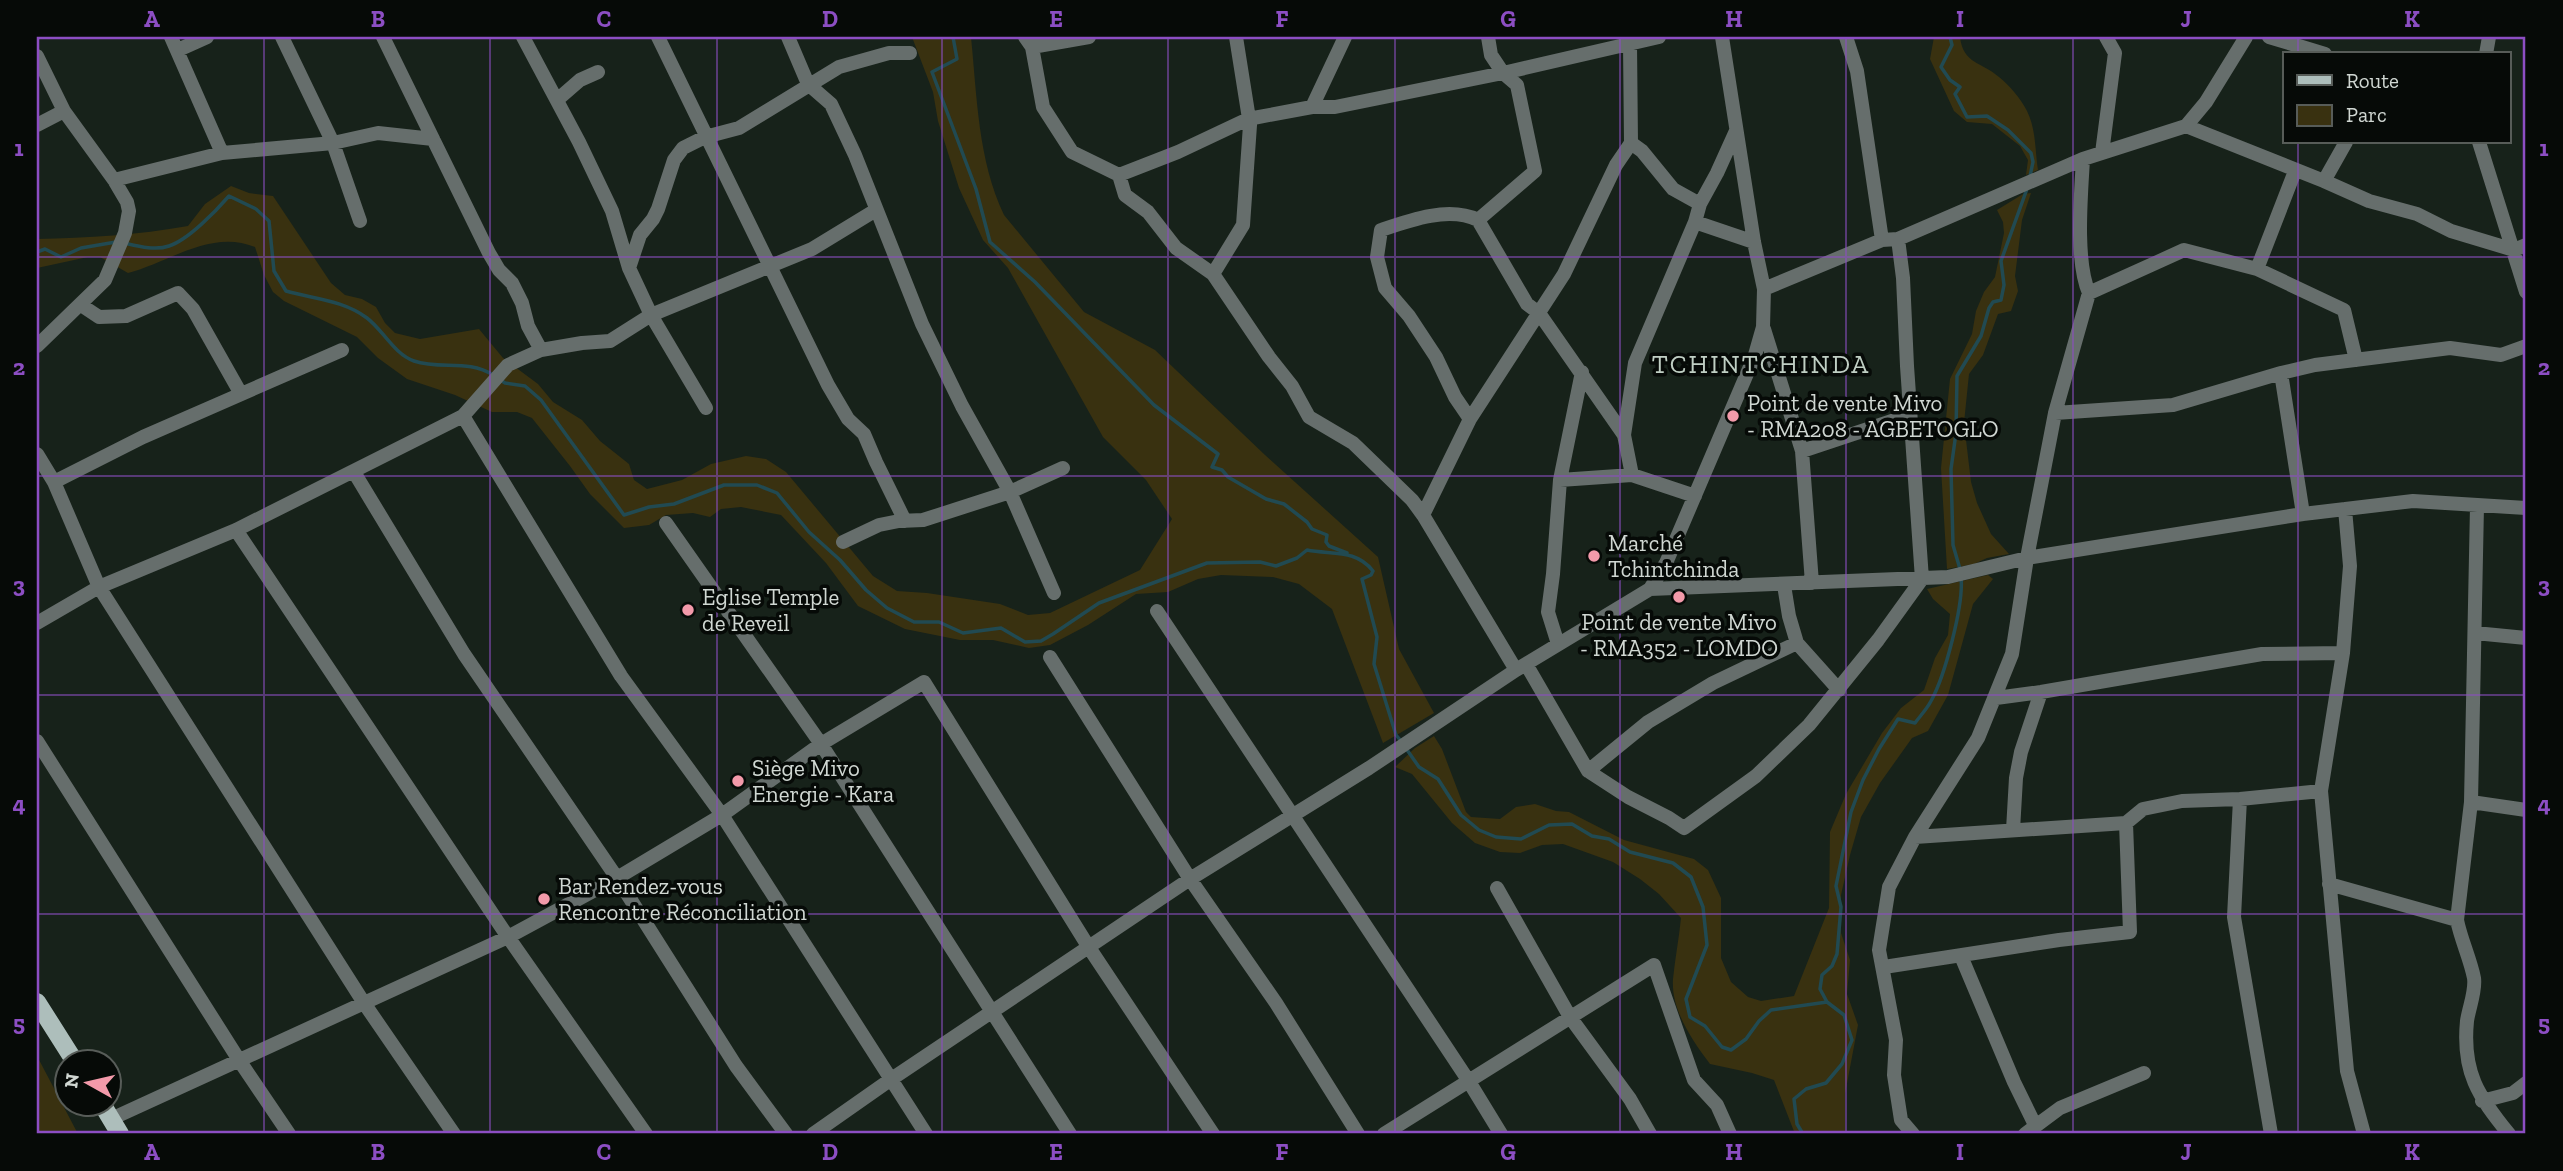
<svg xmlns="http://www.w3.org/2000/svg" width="2563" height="1171" viewBox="0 0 2563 1171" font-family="'Zilla Slab',serif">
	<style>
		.green { fill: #393110 }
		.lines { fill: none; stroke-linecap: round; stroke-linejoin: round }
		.stream { stroke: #214a52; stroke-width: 3.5 }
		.minor { stroke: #666e6c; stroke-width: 14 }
		.major { stroke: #adbebb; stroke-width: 18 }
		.grid { fill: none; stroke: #8c4ec3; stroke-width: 2; stroke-opacity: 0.55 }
		.poi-dot { fill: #f39aaa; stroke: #060a07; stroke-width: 2.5 }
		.labels { text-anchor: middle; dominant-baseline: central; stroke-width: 7; stroke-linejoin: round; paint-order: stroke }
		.poi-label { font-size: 23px; fill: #d0d7d2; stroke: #060a07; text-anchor: start }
		.quarter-label { font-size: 26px; letter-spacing: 2px; fill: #c0cfc4; stroke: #060a07 }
		.neatline { fill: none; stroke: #8c4ec3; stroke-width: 2.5 }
		.grid-label { font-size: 23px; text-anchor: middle; font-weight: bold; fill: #8c4ec3 }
	</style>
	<rect width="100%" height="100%" fill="#17221a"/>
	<!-- green -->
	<path class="green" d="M912,37H971C977,97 978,160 1004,215L1084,312L1155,350L1265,455L1378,557L1399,649L1434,713L1383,743L1332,609L1299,584L1273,577L1221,575L1198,579L1168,592L1136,594L1088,625L1050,645L1029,648L993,640H960L905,629L858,606L826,563L781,515L741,507L721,509L710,517L693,513L666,515L649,525L624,528L590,494L570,466L532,418L517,412H492L455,395L407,379L378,358L357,337L284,301L273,292L264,275L255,247C211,229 170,262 128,273L100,257H88L37,268V239C88,238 138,235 188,226L205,204L231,186L249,193L273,196L331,283L345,295L362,299L376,307L385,323L395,333L420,339L479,329L503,358L538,384L553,402L582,420L600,441L629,464L634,480L647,489L682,480L711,464L746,456L766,459L786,472L873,576L897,591L927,593L1000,604L1028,615L1050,613L1140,570L1172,519L1146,480L1103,437L1008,268L983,240L959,188L938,121L933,92Z
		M1934,37H1960C1963,64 1982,62 1999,77C2009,85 2021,99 2027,111C2036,129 2035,150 2038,170L2026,175L2028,160L2020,146L1992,124L1967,122L1954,111L1930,59Z
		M2031,193L2022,220L2015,276L2018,291L2011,311L1998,314L1983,355L1969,374L1964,423L1971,482L1977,503L1991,534L2009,554L1987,558L1974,564L1947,569L1941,468L1950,379L1972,334L1976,311L1984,292L1995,277L2004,233L2003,222L1997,210L2023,194Z
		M1988,575L1993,579L1973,604L1948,695L1928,731L1912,738L1880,783L1861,817L1850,855L1841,895V933L1850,960L1847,994L1858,1025L1845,1094V1134H1795L1774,1080L1752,1073L1710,1064C1692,1040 1671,1010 1673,979C1675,959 1679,938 1681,918L1659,894L1640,879L1613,862L1563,844L1542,845L1520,853L1500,852L1475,843L1452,823L1412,774L1395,767L1415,748L1434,736L1442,749L1466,812L1471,817L1500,819L1516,807L1535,804L1556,811L1569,812L1624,840L1694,859L1708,870L1721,898V958L1731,982L1748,997L1761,1001L1794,996L1829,908L1830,832L1846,794L1882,733L1901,708L1924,690L1935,658L1948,635L1950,614L1933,599L1927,589Z
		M37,1056L78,1134H37Z"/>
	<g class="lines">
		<!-- stream -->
		<path class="stream" d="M953,37L957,59L932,72L976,189L990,242L1035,282L1154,405L1218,454L1212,467L1222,470L1228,477L1266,499L1284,504L1307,522L1312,529L1327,535L1326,542L1329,546L1347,553
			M1950,37L1952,45L1941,67L1950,80L1960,87L1955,94L1967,117L1987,116L2008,130L2031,153L2033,162L2030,176
			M124,243C137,246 155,251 169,246C188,240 216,211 229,196L256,209L269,221L274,271L286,291C314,299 343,300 367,318C383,330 394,354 414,361C441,370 468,359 493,375
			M37,252L45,249L61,257L81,248L116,242
			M499,379L505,383L525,386L541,400L624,515L649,507L674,504L724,485H757L777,493L809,532L840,560L866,590L887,608L914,622H939L963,633L1001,628L1025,642L1041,641L1053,634L1099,603L1207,563L1260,562L1276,566L1297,558L1307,550C1332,555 1356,549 1373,571L1371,575L1362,579L1377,637L1374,664L1396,735L1401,741
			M1960,569L1953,545L1951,469L1956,433L1957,376L1981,336L1989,308L1993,302L2001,300L2004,285L2001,261L2028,186
			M1405,747L1419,767L1438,779L1461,815L1479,830L1496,837L1521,839L1549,825L1572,824L1592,836L1609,839L1630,852L1673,863L1691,877L1703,907L1707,945L1686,999L1690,1017L1705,1026L1722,1047L1731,1050L1746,1039L1759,1021L1771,1010L1827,1002L1844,1015L1852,1040L1842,1064L1826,1083L1806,1089L1794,1099L1797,1124L1803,1134
			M1827,1002L1820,989L1822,975L1832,966L1837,954L1841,907L1836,886L1851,812L1863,780L1879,749L1898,719L1915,723C1920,716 1927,709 1931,701C1945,676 1964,604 1961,577"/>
		<!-- minor -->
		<path class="minor" d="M171,37L222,153
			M282,37L333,143L360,221
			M383,37L489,253L499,270L512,283L522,303L528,326L541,350
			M523,37L579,142L612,211L629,268L651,315L706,408
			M658,37L828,385L848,419L864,434L876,462L905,521
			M788,37L808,84L831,104L855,155L922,324L962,406L1010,492L1054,593
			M1025,37L1032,47L1043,107L1072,152L1119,175L1125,195L1148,212L1176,248L1213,274L1269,357L1292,386L1309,417L1353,443L1412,500L1423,515L1516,670
			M1846,37L1857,71L1882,240
			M2269,37L2325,54
			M1032,47L1089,37
			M178,50L207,37
			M2486,54L2489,37
			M37,56L64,111L114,180L127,202L129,211L125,233L105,280L37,346
			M557,100L580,80L598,72
			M1312,107L1345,37
			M37,125L64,111
			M2186,126L2324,181L2369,201L2417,214L2451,231L2514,250L2526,245
			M2479,142L2526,292
			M1631,143L1642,151L1673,189L1700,204L1695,222
			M2102,153L2115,53L2106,37
			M1119,175L1178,152L1248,119L1312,107H1335L1503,73L1659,37
			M114,180L222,153L333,143L378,133L433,139
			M2324,181L2346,142
			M1700,204L1717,173L1736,131
			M876,210L812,249L651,315L610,341L582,343L541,350L508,365L463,416L621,676L722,815L926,1134
			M1478,220L1535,171L1517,85L1503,73L1491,55L1488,37
			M629,268L640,235L653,219L658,209L674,160L683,148L705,137L739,128L839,67L889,53H910
			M2257,269L2295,171
			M1213,274L1243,225L1250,125L1236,37
			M1764,289L1882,240L1898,239L2083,159L2186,126L2206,102L2246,37
			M2089,293L2184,250L2257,269L2344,310L2356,360
			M81,305L99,317L126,316L178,293L193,309L241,394
			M1764,329L1802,451L1812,583
			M2281,373L2303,514
			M2055,413L2173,405L2281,373L2315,365L2450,348L2501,355L2526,346
			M1470,419L1455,397L1436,357L1409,316L1385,288L1377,257L1381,230C1410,220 1449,206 1478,220L1527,304L1539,313L1624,435
			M1802,451L1910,415
			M37,454L54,482L99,587L364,1003L454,1134
			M354,472L464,654L617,878L736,1066L786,1134
			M1632,475L1624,435L1635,363L1695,222L1754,242
			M1560,480L1632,475L1695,496
			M54,482L143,437L342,350
			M2477,506L2471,802L2526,810
			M2345,509L2350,566L2343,653L2321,791L2347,1071L2364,1134
			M1423,515L1470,419L1564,274L1616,165L1631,143L1630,44L1627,37
			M666,523L821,744L1070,1134
			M236,530L508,937L646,1134
			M843,542L879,525L899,521L923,520L1010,492L1063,468
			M1784,585L1789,616L1797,643L1839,690
			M1650,589L1948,577L2027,558L2303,514L2413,501L2526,508
			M1157,611L1468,1080L1501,1134
			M37,623L99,587L236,530L463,416
			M2475,633L2526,638
			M1558,644L1548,612L1553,574L1560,480L1582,372
			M1050,657L1190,879L1276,1003L1358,1134
			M1526,664L1588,771L1628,797L1669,818L1684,828L1756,776L1809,725L1878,640L1922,579L1907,366L1903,278L1898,239
			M1996,698L2041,692L2262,654L2343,653
			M37,741L239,1060L289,1134
			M1588,771L1648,722L1713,683L1797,643
			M2240,799L2234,917L2271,1134
			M2471,802L2457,920C2461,940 2470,958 2474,978C2476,991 2469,1007 2467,1021C2462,1072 2478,1096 2509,1134
			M2013,830L2016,778L2021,752L2041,692
			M1915,837L2126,823L2143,809L2182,801L2240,799L2321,791
			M2329,884L2457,920
			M1497,888L1570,1017L1630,1099L1650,1134
			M1961,956L2014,1082L2035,1125
			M1884,967L2059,940L2130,932L2126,823
			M2482,1101L2513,1093L2526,1083
			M111,1119L508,937L617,878L722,815L821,744L924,682L1088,946L1213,1134
			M813,1134L890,1080L1190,879L1369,768L1516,670L1650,589L1666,563L1755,355L1763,327L1764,289L1754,242L1722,37
			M1384,1134L1654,965L1694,1080L1717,1105L1730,1134
			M1913,1134L1901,1120L1894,1075L1896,1040L1879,950L1889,887L1915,837L1978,738L2012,654L2027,558L2055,413L2089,293C2075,261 2081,195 2083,159
			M2025,1134L2060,1108L2144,1073"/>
		<!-- major -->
		<path class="major" d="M37,1002L75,1062
			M102,1104L120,1134"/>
	</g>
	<!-- grid -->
	<path class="grid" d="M264,37V1134M490,37V1134M717,37V1134M942,37V1134M1168,37V1134M1395,37V1134M1620,37V1134M1846,37V1134M2073,37V1134M2298,37V54M2298,142V1134M37,257H2526M37,476H2526M37,695H2526M37,914H2526"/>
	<!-- markers -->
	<g class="poi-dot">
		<circle cx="1733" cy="416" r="7"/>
		<circle cx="1594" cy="556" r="7"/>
		<circle cx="1679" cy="597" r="7"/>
		<circle cx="688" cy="610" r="7"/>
		<circle cx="738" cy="781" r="7"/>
		<circle cx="544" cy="899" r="7"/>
	</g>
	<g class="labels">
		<!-- poi labels -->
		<g class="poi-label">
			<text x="1747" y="403">Point de vente Mivo<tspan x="1747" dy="26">- RMA208 - AGBETOGLO</tspan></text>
			<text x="1608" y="543">Marché<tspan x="1608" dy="26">Tchintchinda</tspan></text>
			<text x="702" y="597">Eglise Temple<tspan x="702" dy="26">de Reveil</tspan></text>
			<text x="1679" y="622" text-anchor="middle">Point de vente Mivo<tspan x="1679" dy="26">- RMA352 - LOMDO</tspan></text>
			<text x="752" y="768">Siège Mivo<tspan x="752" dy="26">Energie - Kara</tspan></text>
			<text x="558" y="886">Bar Rendez-vous<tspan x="558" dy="26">Rencontre Réconciliation</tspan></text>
		</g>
		<!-- quarter labels -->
		<g class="quarter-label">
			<text x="1761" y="364">TCHINTCHINDA</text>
		</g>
	</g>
	<!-- border -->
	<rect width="2563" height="1171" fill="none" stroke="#060a07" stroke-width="77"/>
	<!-- legend -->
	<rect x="2283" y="52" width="228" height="91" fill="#060a07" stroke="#575c58" stroke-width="2"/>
	<rect x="2297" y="75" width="35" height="10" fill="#adbebb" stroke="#575c58" stroke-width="2"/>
	<text x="2346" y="88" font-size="21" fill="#d0d7d2">Route</text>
	<rect x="2297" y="105" width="35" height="21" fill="#393110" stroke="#575c58" stroke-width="2"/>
	<text x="2346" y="122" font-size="21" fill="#d0d7d2">Parc</text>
	<!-- north arrow -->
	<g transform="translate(88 1083) rotate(278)"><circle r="33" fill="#060a07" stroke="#575c58" stroke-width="2"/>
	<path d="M0-5L12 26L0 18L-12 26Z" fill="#f39aaa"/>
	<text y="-10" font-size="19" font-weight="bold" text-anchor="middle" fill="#d0d7d2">N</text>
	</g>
	<rect x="38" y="38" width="2486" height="1094" class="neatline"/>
	<g class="grid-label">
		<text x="152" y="27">A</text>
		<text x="378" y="27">B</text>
		<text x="604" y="27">C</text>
		<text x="830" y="27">D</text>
		<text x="1056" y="27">E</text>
		<text x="1282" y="27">F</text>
		<text x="1508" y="27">G</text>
		<text x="1734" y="27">H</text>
		<text x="1960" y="27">I</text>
		<text x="2186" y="27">J</text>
		<text x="2412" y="27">K</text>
		<text x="19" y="156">1</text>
		<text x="2544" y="156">1</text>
		<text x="19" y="375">2</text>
		<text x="2544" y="375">2</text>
		<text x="19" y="593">3</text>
		<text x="2544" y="593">3</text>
		<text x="19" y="812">4</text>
		<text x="2544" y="812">4</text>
		<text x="19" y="1031">5</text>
		<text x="2544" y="1031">5</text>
		<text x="152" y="1160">A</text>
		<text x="378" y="1160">B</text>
		<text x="604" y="1160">C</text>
		<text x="830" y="1160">D</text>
		<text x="1056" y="1160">E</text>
		<text x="1282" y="1160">F</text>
		<text x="1508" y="1160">G</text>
		<text x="1734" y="1160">H</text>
		<text x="1960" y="1160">I</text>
		<text x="2186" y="1160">J</text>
		<text x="2412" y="1160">K</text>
	</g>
</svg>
